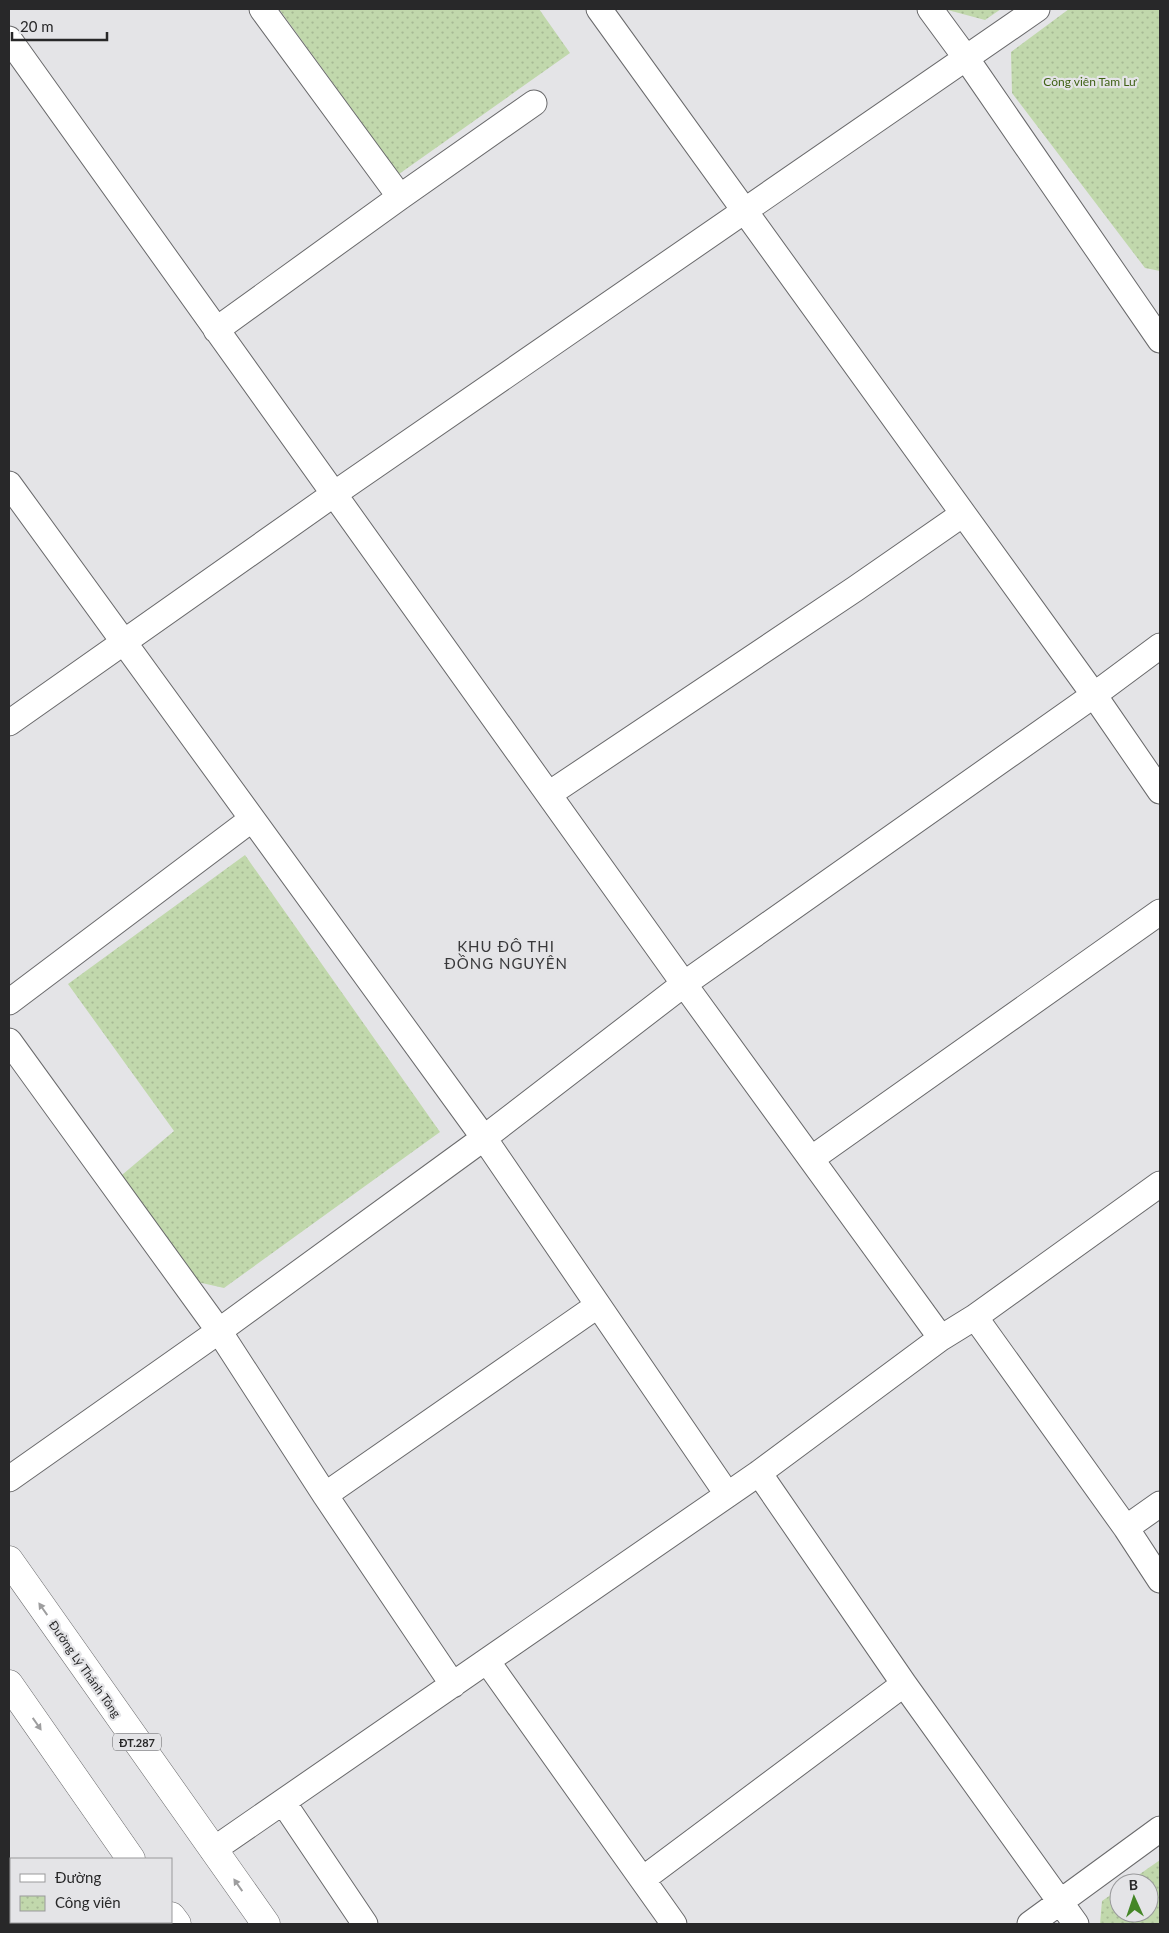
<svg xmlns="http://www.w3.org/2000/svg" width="1169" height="1933" viewBox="0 0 1169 1933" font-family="Lato,sans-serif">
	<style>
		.park { fill: url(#park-dots) }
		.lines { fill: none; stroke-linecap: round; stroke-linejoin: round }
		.street-casing { stroke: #69696b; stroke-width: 27 }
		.primary-casing { stroke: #69696b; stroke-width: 29 }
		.street { stroke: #fff; stroke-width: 25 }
		.primary { stroke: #fff; stroke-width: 28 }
		.oneway { fill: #9e9e9f }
		.labels { text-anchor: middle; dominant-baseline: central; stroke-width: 4.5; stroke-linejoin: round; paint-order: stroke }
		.shield { fill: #e4e4e7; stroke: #606062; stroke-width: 1 }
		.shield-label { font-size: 11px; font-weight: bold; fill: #282829 }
		.park-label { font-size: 12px; fill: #406216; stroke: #e4e4e7 }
		.street-label { font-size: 12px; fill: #282829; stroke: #e4e4e7 }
		.quarter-label { font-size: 15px; letter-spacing: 1px; fill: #39393b; stroke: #e4e4e7 }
	</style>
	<defs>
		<pattern id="park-dots" width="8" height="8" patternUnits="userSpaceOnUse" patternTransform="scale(1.25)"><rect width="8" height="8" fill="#c1d8ac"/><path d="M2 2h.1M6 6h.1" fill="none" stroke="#a6b994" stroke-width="1.8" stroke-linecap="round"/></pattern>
	</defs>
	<rect width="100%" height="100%" fill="#e4e4e7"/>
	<!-- park -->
	<path class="park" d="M279,9H539L570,53L399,174Z
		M944,9H1001L985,20Z
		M1069,9H1160V271L1145,268L1012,93L1011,52Z
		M245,855L440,1132L224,1288L193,1281L116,1180L174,1131L68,984Z
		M1160,1860V1924H1100L1102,1901L1119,1889V1913H1149V1883H1127Z"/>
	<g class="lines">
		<!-- street casing -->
		<g class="street-casing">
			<path id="street" d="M262,9L400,197
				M599,9L1094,695L1160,791
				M930,9L966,58L1160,340
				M9,39L684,984L941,1338
				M216,330L400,197L534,103
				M9,484L484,1138L727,1494
				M9,723L334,494L1037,9
				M549,794L855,589L963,514
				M9,1002L252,819
				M9,1041L219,1331L325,1495L453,1685
				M811,1159L1160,912
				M975,1317L1126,1528L1160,1580
				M759,1473L904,1684L1076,1924
				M9,1479L219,1331L484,1138L684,984L1094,695L1160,646
				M325,1495L597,1306
				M1126,1528L1160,1504
				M487,1661L674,1924
				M283,1802L365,1924
				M213,1850L759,1473L941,1338L975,1317L1160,1184
				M643,1879L904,1684
				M1030,1924L1160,1829"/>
		</g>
		<!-- primary casing -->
		<g class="primary-casing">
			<path id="primary" d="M9,1560L266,1924
				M9,1684L131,1859
				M171,1916L177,1924"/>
		</g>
		<!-- street -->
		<use href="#street" class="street"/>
		<!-- primary -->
		<use href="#primary" class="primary"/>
	</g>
	<!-- one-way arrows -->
	<defs><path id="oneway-solid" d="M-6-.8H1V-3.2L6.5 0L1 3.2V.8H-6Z" transform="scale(1.25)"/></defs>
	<g class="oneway">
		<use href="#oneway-solid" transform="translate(43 1609) rotate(-125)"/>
		<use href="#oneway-solid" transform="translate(37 1724) rotate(55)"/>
		<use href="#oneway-solid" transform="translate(238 1885) rotate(-125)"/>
	</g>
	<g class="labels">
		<!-- shield labels -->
		<rect class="shield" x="113" y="1733.5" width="48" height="17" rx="4"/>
		<g class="shield-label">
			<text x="137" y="1742">ĐT.287</text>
		</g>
		<!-- park labels -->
		<g class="park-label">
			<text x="1090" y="81">Công viên Tam Lư</text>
		</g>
		<!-- street labels -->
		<g class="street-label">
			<text transform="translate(85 1669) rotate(55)">Đường Lý Thánh Tông</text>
		</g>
		<!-- quarter labels -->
		<g class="quarter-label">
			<text x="506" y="946">KHU ĐÔ THỊ<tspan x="506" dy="17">ĐỒNG NGUYÊN</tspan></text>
		</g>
	</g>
	<!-- border -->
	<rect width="1169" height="1933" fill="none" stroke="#282829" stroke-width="20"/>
	<!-- legend -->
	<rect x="10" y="1858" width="162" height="65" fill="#e4e4e7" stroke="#99999b"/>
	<rect x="20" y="1874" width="25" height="8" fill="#ffffff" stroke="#99999b"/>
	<text x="55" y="1883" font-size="15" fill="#282829">Đường</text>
	<rect x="20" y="1896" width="25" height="15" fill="url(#park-dots)" stroke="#99999b"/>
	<text x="55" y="1908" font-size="15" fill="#282829">Công viên</text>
	<!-- north arrow -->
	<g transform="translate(1134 1898) rotate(357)"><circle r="24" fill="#e4e4e7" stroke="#99999b"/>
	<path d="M0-4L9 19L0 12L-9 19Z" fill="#458627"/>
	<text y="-8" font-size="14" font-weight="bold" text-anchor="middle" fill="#282829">B</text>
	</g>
	<!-- scale -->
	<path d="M12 32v8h95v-8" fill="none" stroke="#282829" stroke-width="2.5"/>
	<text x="20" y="32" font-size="15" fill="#282829" stroke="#e4e4e7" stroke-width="4" paint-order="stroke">20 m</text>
</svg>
